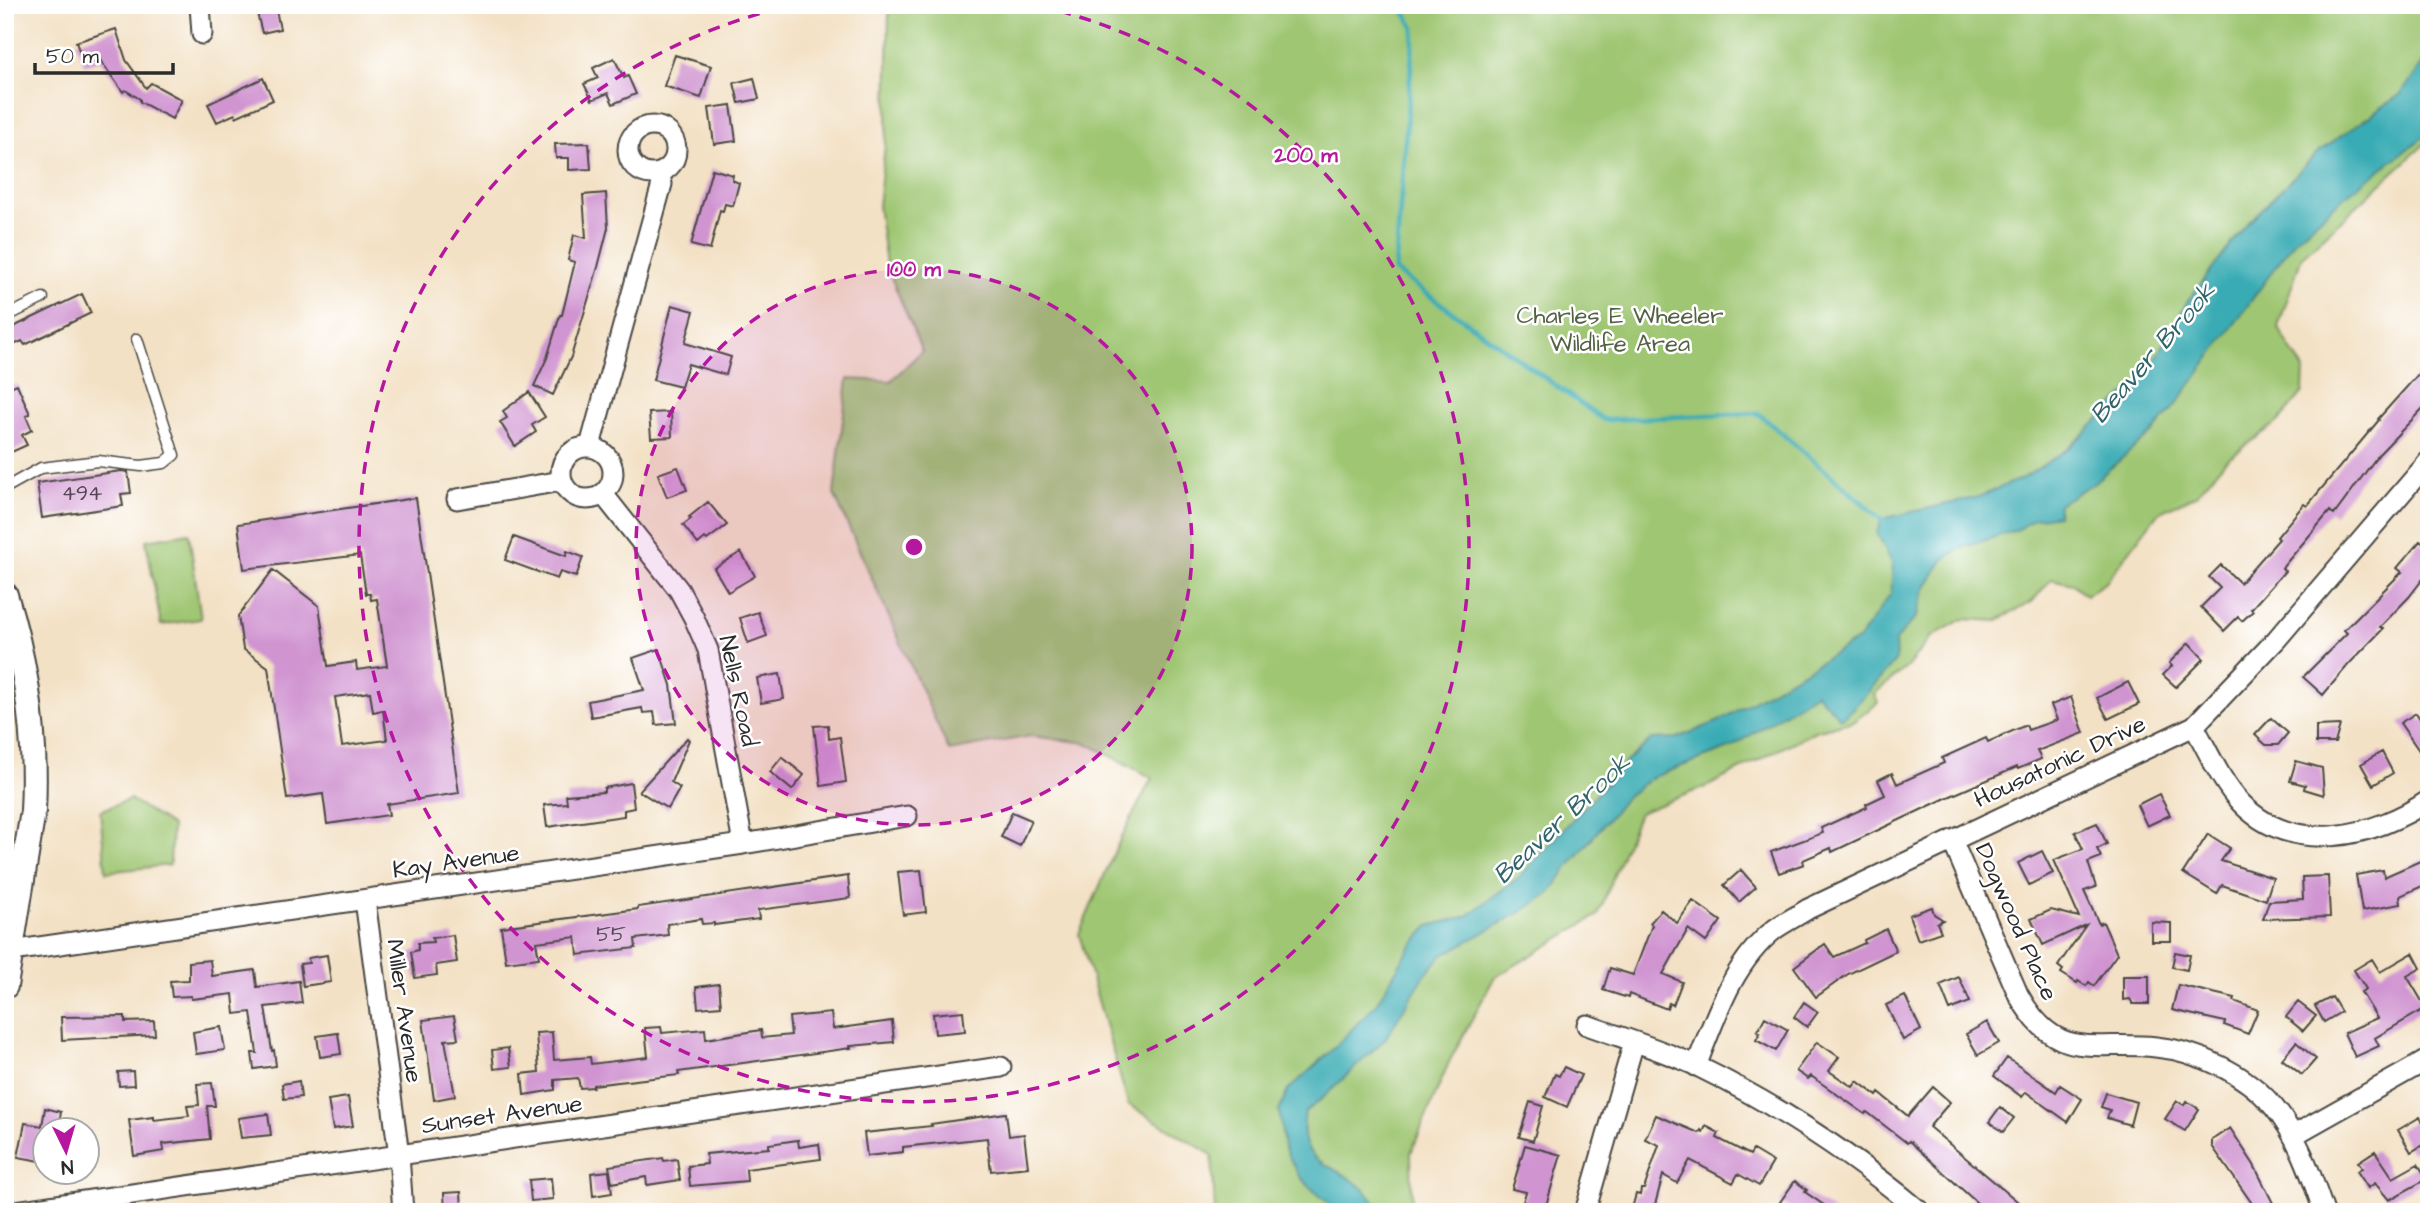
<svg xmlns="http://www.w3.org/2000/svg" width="2434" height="1217" viewBox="0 0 2434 1217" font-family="'Architects Daughter',sans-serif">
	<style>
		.green { fill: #9fc672; stroke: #65784e; stroke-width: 2 }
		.water { fill: #39abb4; stroke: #326b70; stroke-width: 2 }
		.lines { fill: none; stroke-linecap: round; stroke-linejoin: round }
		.stream { stroke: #39abb4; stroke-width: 5 }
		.building { fill: #d095d1; fill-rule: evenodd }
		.service-casing { stroke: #494642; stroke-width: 13 }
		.minor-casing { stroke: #494642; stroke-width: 23 }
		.tertiary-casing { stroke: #494642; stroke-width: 28 }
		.service { stroke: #fff; stroke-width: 10 }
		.minor { stroke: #fff; stroke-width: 19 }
		.tertiary { stroke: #fff; stroke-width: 24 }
		.ring { fill: none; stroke: #b5179e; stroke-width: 3.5; stroke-dasharray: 12 9 }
		.labels { text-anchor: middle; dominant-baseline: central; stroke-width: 5; stroke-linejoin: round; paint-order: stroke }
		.number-label { font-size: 21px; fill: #544654 }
		.park-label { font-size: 24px; fill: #546144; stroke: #fff }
		.street-label { font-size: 24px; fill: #2b2b2b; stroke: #fff }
		.water-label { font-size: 26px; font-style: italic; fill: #316569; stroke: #fff }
		.centre { fill: #b5179e; stroke: #fff; stroke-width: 3.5 }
		.ring-label { font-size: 21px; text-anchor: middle; font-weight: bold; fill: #b5179e; stroke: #fff; stroke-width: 5; stroke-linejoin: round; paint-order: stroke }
	</style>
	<rect width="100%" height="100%" fill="#fff"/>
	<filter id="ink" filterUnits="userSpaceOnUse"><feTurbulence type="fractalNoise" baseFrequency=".0143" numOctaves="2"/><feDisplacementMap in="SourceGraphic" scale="14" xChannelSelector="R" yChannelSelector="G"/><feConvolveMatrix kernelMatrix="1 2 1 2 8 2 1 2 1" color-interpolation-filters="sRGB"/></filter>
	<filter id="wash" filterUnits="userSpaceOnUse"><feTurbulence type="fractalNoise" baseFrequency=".00686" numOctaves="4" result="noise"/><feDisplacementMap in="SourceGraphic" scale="28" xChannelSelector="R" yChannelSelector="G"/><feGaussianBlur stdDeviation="1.57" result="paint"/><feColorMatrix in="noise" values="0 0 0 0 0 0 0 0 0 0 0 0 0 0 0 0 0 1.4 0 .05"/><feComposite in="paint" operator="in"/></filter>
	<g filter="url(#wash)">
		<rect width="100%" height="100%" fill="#f3e1c5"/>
		<!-- green -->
		<path class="green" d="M889,5H2429V140L2302,256L2278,327L2304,370L2303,392L2278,422L2226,460L2196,495L2158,513L2106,582L2086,595L2073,584L2051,579L2032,602L1996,621L1963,619L1931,637L1907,667L1874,694L1878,703L1854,721L1815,731L1710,785L1639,813L1598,915L1494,978L1449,1062L1411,1153L1412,1212H1215L1212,1155L1128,1104L1079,934L1116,848L1152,778L1087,743L1031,736L949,751L834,494L848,379L891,381L922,351L886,265L878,206L887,128Z
			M189,533L201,619L161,625L146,540Z
			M130,799L172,826L170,865L106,872L100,811Z"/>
		<!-- water -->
		<path class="water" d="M2429,55V133L2345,196L2295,240L2176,405L2154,431L2092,484L2059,504L2058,515L2034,519L2019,529L1959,549L1942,561L1924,591L1917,616L1895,641L1896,660C1878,681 1862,701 1841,719L1816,693L1732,747L1651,778L1626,797L1569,866L1550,893L1521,912L1441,956L1425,975L1385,1039L1323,1098L1305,1112C1297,1163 1323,1159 1355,1182C1366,1190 1373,1200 1381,1212H1339L1313,1190L1299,1176L1284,1148L1279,1111L1288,1090L1332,1050L1376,1004L1410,947L1429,926L1467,916L1518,878L1627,761L1652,739L1677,738L1717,722L1859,639L1891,593L1893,565L1877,533L1881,519L1978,497L2025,477L2069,448L2150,370L2187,302L2247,224L2318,152L2401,94Z"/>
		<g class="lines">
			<!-- stream -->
			<path class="stream" d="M1400,5L1414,28L1395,271L1604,420L1758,413L1886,523"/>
		</g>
		<g id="blocks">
			<!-- building -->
			<path class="building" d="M255,5H275L280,29L262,33Z
				M116,29L126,60L146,88L151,83L182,100L172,119L140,102V99L125,90L123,92L100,60L84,65L76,42Z
				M675,55L711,66L701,98L664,86Z
				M614,58L624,78L628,76L636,94L613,104L608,93L592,100L584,84L598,78L593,68Z
				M263,78L273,100L236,117L235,114L217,122L208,104Z
				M754,78L759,99L739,103L734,83Z
				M731,105L736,141L714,144L709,108Z
				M589,143L591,169L569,170V158H556L555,144Z
				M712,169L733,175L732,180L739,183L733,206L725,204L723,211L720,210L710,250L691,245Z
				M606,193L608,228L598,267L571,357L553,395L534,386L547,358L560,315H562L575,262L568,260L574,235L586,238L583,195Z
				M82,294L91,313L25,345L22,341L5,349V331Z
				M672,305L694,311L685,343L731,357L726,375L688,364L681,387L653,380Z
				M2429,362V402L2379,454L2334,515L2330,511L2282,568L2285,571L2251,609L2253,611L2242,621L2238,617L2224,631L2201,607L2220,588L2209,577L2221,565L2240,583L2279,539L2277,537L2304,504L2307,506L2379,420L2378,419Z
				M17,384L30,414L26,416L32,430L22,435L27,445L5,455V389Z
				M529,392L545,417L532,425L536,432L515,446L500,422L507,418L503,411Z
				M671,412L672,437L651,438L649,413Z
				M678,467L687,490L667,497L658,474Z
				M121,471L128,472L131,493L121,494L123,506L42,518L37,483Z
				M416,498L459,793L387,804L389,815L327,824L323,794L287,799L268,667L243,649L238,616L273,570L319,606L328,666L356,662L357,670L387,666L377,599L371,600L370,594H366L360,555L244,569L238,524ZM370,692L373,712L383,710L387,740L342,746L335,697Z
				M708,502L727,525L707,540L705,538L698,544L683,525L691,519L689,517Z
				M514,537L566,556L567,551L583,557L576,577L560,572L557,579L505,560Z
				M2420,541L2429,548V571L2409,597L2380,627L2383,629L2349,664L2323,695L2303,677L2347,633L2344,630L2402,572L2397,568Z
				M741,552L755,576L728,592L714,568Z
				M758,612L767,636L748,643L740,618Z
				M2189,643L2204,659L2176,687L2163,675L2172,666L2169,663Z
				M659,649L671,685L676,723L656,725L654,712L643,713L642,708L591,717L588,701L644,690L633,658Z
				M780,674L784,699L761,703L757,678Z
				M2128,682L2139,704L2108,719L2097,698Z
				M2071,697L2084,733L2037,751L2041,759L2018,769L2017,767L1946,798L1832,852L1831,848L1803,860L1804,864L1779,873L1771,852L1823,833L1821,828L1867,807L1866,804L1885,795L1878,780L1892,773L1897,784L1944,763L1942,758L1986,738L1988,742L2026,725L2028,730L2057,720L2051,705Z
				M2416,713L2422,721L2429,716V765L2400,723Z
				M2271,718L2288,733L2278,745H2266L2255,735Z
				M828,725L829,739L840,737L846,782L821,786L814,726Z
				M2340,725L2335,743H2316V726Z
				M687,738L689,740L671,782L680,788L668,809L639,791Z
				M2382,752L2393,773L2373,785L2361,764Z
				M782,757L804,775L792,790L770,772Z
				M2296,761L2322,768L2324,795L2304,789L2305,785L2290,781Z
				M631,783L634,808L624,810V816L547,827L544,805L567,803L566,795L604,792V788Z
				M2159,794L2170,815L2147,826L2137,805Z
				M1012,812L1031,820L1020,846L1001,837Z
				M2097,823L2107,844L2097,849L2101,857L2088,862L2096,887L2084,891L2099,924L2103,922L2117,954L2094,986L2089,982L2086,986L2078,981L2077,983L2061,973L2063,970L2058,966L2086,925L2043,945L2031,919L2051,910L2079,917L2054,860L2083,849L2075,832Z
				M2208,834L2230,848L2221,861L2273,878L2266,900L2222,885L2217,894L2183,873Z
				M2042,851L2053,873L2029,885L2018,863Z
				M2429,857V883L2400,896L2401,904L2362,911L2356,875L2383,870L2384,877Z
				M921,870L926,912L903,915L898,872Z
				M1741,870L1756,887L1739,902L1724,885Z
				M848,876L850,898L758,910L759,919L714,925V923L702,924L701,919L667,924L668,935L635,939L636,948L578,955L576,937L536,942L539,958L506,962L501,927L638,909V907Z
				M2328,876L2330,917L2263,919L2269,901L2303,899L2302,877Z
				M1693,901L1721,921L1706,942L1688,929L1663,974L1682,982L1673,1005L1669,1003L1667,1009L1629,994L1628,998L1603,990L1610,968L1633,975L1652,925L1650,923L1661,910L1677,923Z
				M1932,907L1934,914L1943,920L1937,923L1941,932L1918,940L1909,915Z
				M2151,922L2171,923V941H2151Z
				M1886,929L1896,951L1848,974L1816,997L1794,967L1825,944L1834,957L1865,943L1864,940Z
				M453,935L457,962L436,965L437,975L415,978L411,952L418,950V943L433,942L432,938Z
				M2175,952L2190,955L2187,970L2172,967Z
				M2413,953L2421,968L2407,976L2426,1008L2375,1038L2379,1046L2355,1057L2344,1033L2377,1018L2361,992L2366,989L2354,970L2372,959L2380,972Z
				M327,955L331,982L303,986L300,964L309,963L308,958Z
				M210,960L212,976L255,970L257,987L299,981L302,1003L265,1007L272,1051L274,1050L276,1066L254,1069L252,1053H257L251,1012L235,1014L233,994L191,999V996L172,997L170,981L189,980V962Z
				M2123,976H2149V1004H2133L2130,999L2123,1000Z
				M1959,977L1970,1002L1950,1010L1940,985Z
				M719,984L721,1006L698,1008L696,987Z
				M2178,985L2235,998L2234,1001L2258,1010L2248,1034L2224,1025L2225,1022L2172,1010Z
				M1905,996L1921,1030L1903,1040L1886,1005Z
				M2332,997L2341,1012L2324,1022L2315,1006Z
				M1804,1002L1818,1012L1807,1027L1794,1017Z
				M2298,1002L2316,1016L2303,1031L2286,1017Z
				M963,1011L965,1031L935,1034L933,1014Z
				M831,1013L833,1029L892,1021L894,1042L850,1046L851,1048L678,1072L679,1075L593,1085V1087L580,1088L578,1078L555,1080V1090L524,1095L522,1074L539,1072L536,1033L552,1032L554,1060L590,1057L591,1064L648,1057L645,1028L661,1027L662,1033L705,1029L706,1039L761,1030L762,1038L791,1035L789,1017Z
				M125,1016V1022L154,1021L155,1035L62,1040L61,1017Z
				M454,1016L458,1039L445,1040L455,1096L434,1100L423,1020Z
				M1765,1017L1788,1030L1776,1051L1756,1040L1760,1033L1757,1032Z
				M1987,1022L1999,1043L1978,1055L1966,1034Z
				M221,1027L225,1050L196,1054L193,1032Z
				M338,1033L341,1054L320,1057L317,1036Z
				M1817,1042L1839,1057L1829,1071L1853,1087L1857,1081L1877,1096L1879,1093L1908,1116L1933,1087L1950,1102L1929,1127L2030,1212H1987L1909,1141L1907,1143L1867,1112L1865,1114L1811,1076L1808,1079L1796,1071Z
				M2296,1042L2316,1059L2302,1075L2282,1059Z
				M508,1048L511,1067L494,1069L492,1050Z
				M2007,1058L2056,1092L2060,1085L2082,1099L2068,1122L2026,1092L2022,1097L1994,1076Z
				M1564,1067L1581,1075L1567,1107L1545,1097L1555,1074L1559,1076Z
				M133,1071L134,1085L119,1086L118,1072Z
				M299,1081L301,1097L284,1099L282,1084Z
				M212,1083L215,1106H207L210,1139L163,1144L164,1151L134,1156L129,1120L154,1117V1120L189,1116L187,1106L199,1105L197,1084Z
				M2106,1093L2136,1102L2130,1125L2107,1118L2110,1110L2101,1107Z
				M348,1097L353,1126L333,1129L328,1100Z
				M2177,1101L2184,1105L2186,1101L2199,1109L2185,1131L2165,1119Z
				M1530,1102L1543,1106L1533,1141L1519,1137Z
				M2000,1107L2014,1118L2003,1132L1989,1122Z
				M45,1108L61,1112L58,1130H46V1162L18,1157L25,1123L42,1126Z
				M1006,1113L1009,1136L1024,1134L1028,1167L991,1171L987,1138L903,1147V1152L867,1156L864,1133L932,1126L931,1124Z
				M268,1114L271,1135L241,1138L238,1118Z
				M1656,1115L1699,1133L1701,1130L1703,1132L1706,1126L1719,1133L1717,1138L1750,1155L1753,1150L1773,1162L1759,1186L1738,1174L1733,1183L1690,1160L1677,1183L1663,1175L1653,1212H1631L1636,1194L1640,1195L1641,1189H1644L1659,1145L1645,1139Z
				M2420,1117L2429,1132V1141L2411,1152L2398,1130Z
				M2230,1128L2254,1165L2275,1207L2265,1212H2258L2212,1146V1140Z
				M798,1140L799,1147L819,1144L821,1159L746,1169L747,1181L690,1186L688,1166L707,1164L706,1154L769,1148V1144Z
				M1525,1145L1561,1155L1544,1212H1520L1526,1192L1512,1189Z
				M2375,1151L2393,1178L2418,1164L2427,1179L2389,1200L2375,1183L2368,1188L2357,1171L2362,1168L2358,1162Z
				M663,1158L664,1161L677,1159L680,1180L647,1185L646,1177L612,1183L609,1166Z
				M609,1171L612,1193L593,1196L591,1173Z
				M551,1178L553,1199L531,1201L529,1180Z
				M1795,1181L1807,1190L1805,1192L1834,1212H1795L1780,1202Z
				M461,1192L462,1210L445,1212L444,1193Z"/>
		</g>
	</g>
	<g filter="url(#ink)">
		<use href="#blocks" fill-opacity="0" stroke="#494642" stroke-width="2"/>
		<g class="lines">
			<!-- service casing -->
			<g class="service-casing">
				<path id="service" d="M5,317L43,298
					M5,488L41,468L98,461L141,466L164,463L174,455L137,339"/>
			</g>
			<!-- minor casing -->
			<g class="minor-casing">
				<path id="minor" d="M200,5L202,34
					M628 150a24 24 0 1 1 48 0a24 24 0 1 1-48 0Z
					M590,446L662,184L659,173
					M561 473a26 26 0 1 1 52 0a26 26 0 1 1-52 0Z
					M603,494L679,590L694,618L708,650L743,844
					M457,499L561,481
					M2194,726C2208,751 2221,782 2241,803C2293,857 2375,837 2429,800
					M1952,840L2018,994C2056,1064 2092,1040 2156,1047C2198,1051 2246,1074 2273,1106C2299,1137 2311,1175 2324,1212
					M365,900L399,1155L403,1212
					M12,951L743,844L907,816
					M1587,1025C1623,1038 1662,1050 1697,1066C1777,1105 1853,1155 1921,1212
					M1696,1066C1716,1017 1732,963 1775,929C1785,922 1797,916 1808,909L2194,726L2276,640L2429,461
					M2294,1135L2429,1059
					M9,1212L1001,1067
					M1585,1212L1634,1042"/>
			</g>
			<!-- tertiary casing -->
			<g class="tertiary-casing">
				<path id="tertiary" d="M5,595C27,666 37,736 33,811L5,986"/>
			</g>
			<!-- service -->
			<use href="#service" class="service"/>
			<!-- minor -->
			<use href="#minor" class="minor"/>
			<!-- tertiary -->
			<use href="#tertiary" class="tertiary"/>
		</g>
	</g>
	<!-- distance rings -->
	<circle cx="914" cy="547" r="278" fill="#b5179e" fill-opacity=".12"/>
	<g class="ring">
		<circle cx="914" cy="547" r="278"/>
		<path d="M1039 6A555 555 0 1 1 789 6"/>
	</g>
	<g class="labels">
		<!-- number labels -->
		<g class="number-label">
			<text x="82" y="493">494</text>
			<text x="611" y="934">55</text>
		</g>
		<!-- park labels -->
		<g class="park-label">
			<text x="1620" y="316">Charles E Wheeler<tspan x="1620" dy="28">Wildlife Area</tspan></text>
		</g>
		<!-- street labels -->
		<g class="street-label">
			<text transform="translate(738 691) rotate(78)">Nells Road</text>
			<text transform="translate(2060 762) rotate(-25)">Housatonic Drive</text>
			<text transform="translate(456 862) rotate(-8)">Kay Avenue</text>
			<text transform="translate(2016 922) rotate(66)">Dogwood Place</text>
			<text transform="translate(404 1011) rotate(82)">Miller Avenue</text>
			<text transform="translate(502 1115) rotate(-8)">Sunset Avenue</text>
		</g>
		<!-- water labels -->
		<g class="water-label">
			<text transform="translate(2153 353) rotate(-49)">Beaver Brook</text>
			<text transform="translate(1562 819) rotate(-43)">Beaver Brook</text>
		</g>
	</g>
	<circle cx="914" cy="547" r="10" class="centre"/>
	<g class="ring-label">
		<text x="1306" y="162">200 m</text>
		<text x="914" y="276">100 m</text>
	</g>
	<!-- margin -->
	<rect width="2434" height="1217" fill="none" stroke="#fff" stroke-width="28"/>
	<!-- north arrow -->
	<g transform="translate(66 1151) rotate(175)"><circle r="33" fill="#ffffff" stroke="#aaaaaa" stroke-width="2"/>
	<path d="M0-5L12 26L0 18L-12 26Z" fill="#b5179e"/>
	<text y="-10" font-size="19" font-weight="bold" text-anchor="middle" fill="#2b2b2b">N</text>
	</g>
	<!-- scale -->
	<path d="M35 63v10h138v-10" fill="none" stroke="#2b2b2b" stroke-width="3.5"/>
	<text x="46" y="63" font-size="21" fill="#2b2b2b" stroke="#ffffff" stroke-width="5" paint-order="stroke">50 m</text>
</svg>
